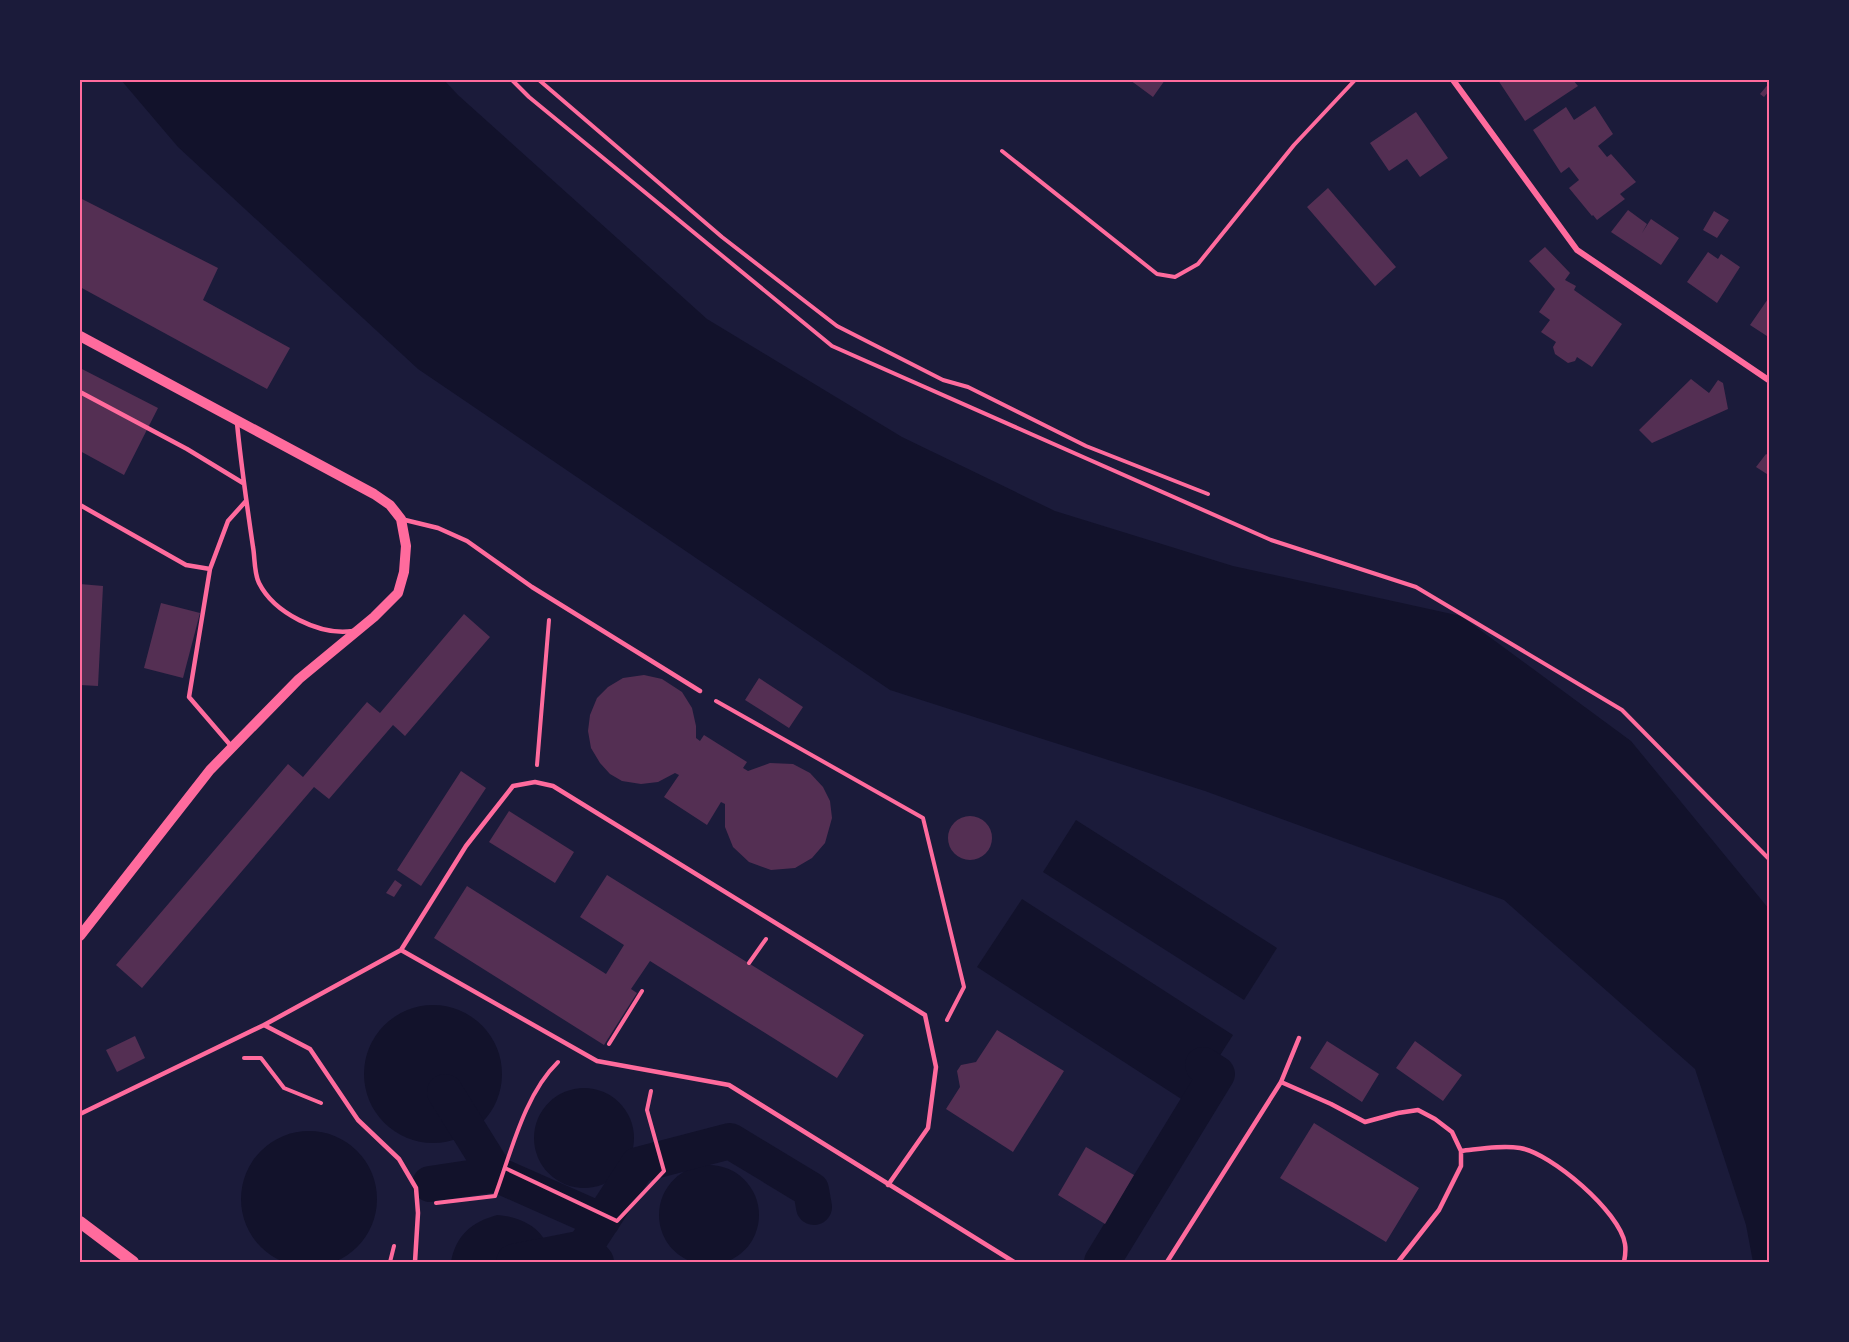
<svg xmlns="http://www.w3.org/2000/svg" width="1849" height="1342" viewBox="0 0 1849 1342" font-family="'IBM Plex Sans',sans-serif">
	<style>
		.water { fill: #12122b }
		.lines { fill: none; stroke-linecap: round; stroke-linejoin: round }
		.canal { stroke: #12122b; stroke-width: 36 }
		.building { fill: #542f53 }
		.path { stroke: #ff6b9d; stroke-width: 4 }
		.service { stroke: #ff6b9d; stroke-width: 4.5 }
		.minor { stroke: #ff6b9d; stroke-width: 6 }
		.tertiary { stroke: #ff6b9d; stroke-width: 10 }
		.secondary { stroke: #ff6b9d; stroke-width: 12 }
		.neatline { fill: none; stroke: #ff6b9d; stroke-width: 2 }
	</style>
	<rect width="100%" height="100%" fill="#1b1b3a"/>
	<!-- water -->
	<path class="water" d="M121,80H444L458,95L707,319L902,437L1055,511L1233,566L1461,616L1631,741L1769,909V1262H1753L1746,1225L1695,1069L1504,900L1205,791L890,690L418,369L178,147Z
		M1076,820L1277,948L1244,1000L1043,872Z
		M1022,899L1233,1035L1189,1104L977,967Z
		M364 1074a69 69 0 1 1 138 0a69 69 0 1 1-138 0Z
		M534 1138a50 50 0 1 1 100 0a50 50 0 1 1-100 0Z
		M241 1199a68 68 0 1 1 136 0a68 68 0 1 1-136 0Z
		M659 1215a50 50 0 1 1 100 0a50 50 0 1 1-100 0Z
		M497,1215C526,1217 549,1232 552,1262H451C456,1235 472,1222 497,1215Z"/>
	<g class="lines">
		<!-- canal -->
		<path class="canal" d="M445,1092L496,1174L602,1221
			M430,1184L496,1174
			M514,1262L584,1248
			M596,1262L584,1248L638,1165L730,1141L811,1190L814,1207
			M1102,1262L1217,1074L1203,1065"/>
	</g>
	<!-- building -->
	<path class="building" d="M1130,80H1165L1153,97Z
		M1498,80H1573L1578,86L1525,121Z
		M1770,82V90L1764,97L1760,94Z
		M1595,106L1613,134L1598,146L1607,157L1611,154L1636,182L1620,194L1625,199L1597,220L1593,215L1592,216L1569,188L1579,180L1569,167L1561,173L1533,130L1566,107L1574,120Z
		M1416,112L1448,158L1420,177L1407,159L1389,171L1370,143Z
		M1328,188L1396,267L1375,286L1307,207Z
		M80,198L218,268L203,300L290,348L267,389L80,287Z
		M1628,210L1647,224L1642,233L1651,219L1679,238L1661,265L1611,232Z
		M1714,211L1729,220L1717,238L1703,230Z
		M1545,247L1570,273L1565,280L1576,286L1574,290L1622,324L1592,367L1577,357L1575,361L1568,363L1555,354L1553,347L1556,342L1541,332L1550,320L1539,312L1555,289L1529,261Z
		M1708,252L1718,259L1721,254L1740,267L1717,303L1687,282Z
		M1770,296V338L1750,325Z
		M80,368L158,408L124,475L80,451Z
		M1691,379L1709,393L1718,380L1723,383L1728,409L1652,443L1639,430Z
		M1770,452V476L1756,467L1766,454L1768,455Z
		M80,584L103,586L98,686L80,685Z
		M161,603L200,613L183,678L144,668Z
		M464,614L490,637L405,736L393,725L329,799L314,787L142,988L116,965L288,764L303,777L367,702L380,713Z
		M644,675L662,679L682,692L692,708L696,726V738L700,741L704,735L747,762L743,768L748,771L770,763L793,764L810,773L823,787L830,801L832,818L825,843L812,858L795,868L771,870L749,862L733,847L725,827V804L721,802L707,825L664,797L679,775L675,773L658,782L641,784L622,781L610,774L600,763L591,748L588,731L590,715L597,698L608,687L623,678Z
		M759,678L803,707L789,728L745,700Z
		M461,771L486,788L421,886L397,870Z
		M509,811L574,852L555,883L489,842Z
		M948 838a22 22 0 1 1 44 0a22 22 0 1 1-44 0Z
		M607,875L864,1035L837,1078L650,961L631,989L637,993L604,1045L434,938L467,886L606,974L624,945L580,917Z
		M395,880L402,885L394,897L386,893Z
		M997,1030L1064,1071L1013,1152L946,1109L960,1087L957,1071L961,1065L976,1062Z
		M135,1036L145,1058L117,1072L106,1050Z
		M1327,1041L1379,1074L1362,1102L1310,1068Z
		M1415,1041L1462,1075L1443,1101L1396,1068Z
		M1314,1123L1419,1188L1386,1242L1280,1178Z
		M1086,1147L1134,1175L1105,1224L1058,1195Z"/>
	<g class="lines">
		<!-- path -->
		<path class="path" d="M512,80L529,97L832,346L1271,540L1416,587L1622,710L1770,860
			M539,80L722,237L837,326L943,380L968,387L1086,446L1208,494
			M1002,151L1157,274L1175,277L1198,264L1294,145L1355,80
			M716,701L923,818L964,987L947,1020
			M537,765L549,620
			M749,963L766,939
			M609,1044L642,991
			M244,1058H261L284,1088L321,1103
			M505,1168L617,1221L664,1171L647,1110L651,1091
			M436,1203L495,1196C511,1153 524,1095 558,1062
			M390,1262L394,1246"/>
		<!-- service -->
		<path class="service" d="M80,392L187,449L243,483
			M237,423C241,465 247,506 253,547C255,558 254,573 259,583C274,613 320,636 353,631
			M80,505L186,565L210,569
			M401,519L438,528L467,541L532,587L700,691
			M232,747L189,697L210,569L228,521L246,501
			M401,950L466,846L513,786L535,782L553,786L925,1015L936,1067L928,1128L888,1185
			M264,1025L401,950L597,1061L729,1085L1014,1262
			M1281,1082L1331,1104L1365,1122L1398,1113L1418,1110L1435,1119L1452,1132L1461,1151V1166L1439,1210L1398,1262
			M80,1114L264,1025L310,1049L358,1120L399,1159L416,1188L418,1213L415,1262
			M1461,1151C1480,1149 1501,1145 1520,1148C1551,1153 1620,1212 1625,1244C1626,1250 1625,1257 1624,1262
			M1167,1262L1281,1082L1299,1038"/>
		<!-- minor -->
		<path class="minor" d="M1453,80L1577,250L1770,381"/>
		<!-- tertiary -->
		<path class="tertiary" d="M80,336L374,494L390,505L401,519L406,546L404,572L398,593L374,617L299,679L210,770L80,936"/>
		<!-- secondary -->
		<path class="secondary" d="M80,1222L133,1262"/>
	</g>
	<!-- border -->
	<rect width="1849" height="1342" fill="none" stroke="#1b1b3a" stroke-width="162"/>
	<rect x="81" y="81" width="1687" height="1180" class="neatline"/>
</svg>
